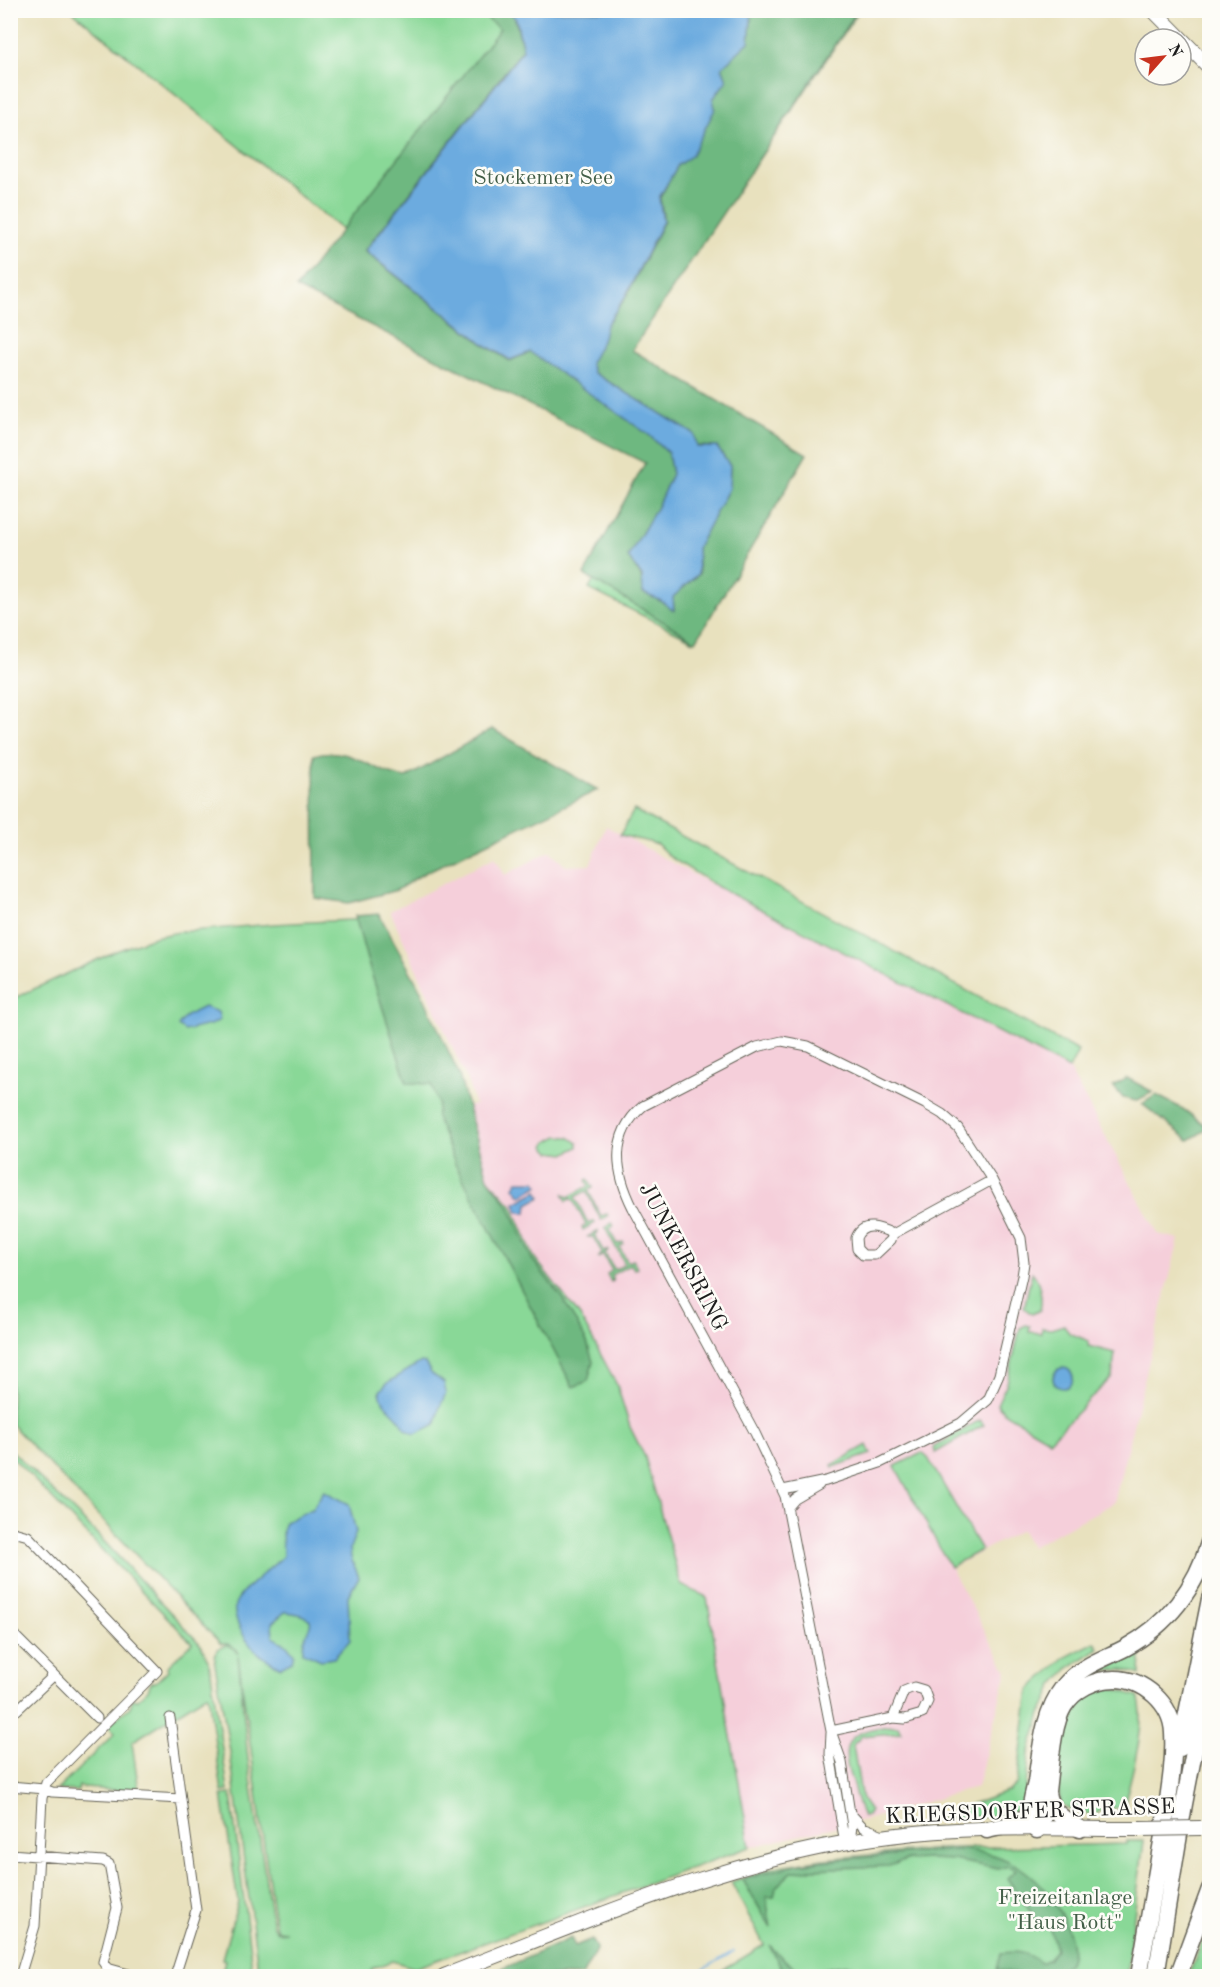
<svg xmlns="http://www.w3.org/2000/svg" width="1220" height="1987" viewBox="0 0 1220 1987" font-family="'Old Standard TT',serif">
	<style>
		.built { fill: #f5cfda }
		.green { fill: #89d897; stroke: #527a5a; stroke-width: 1.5; fill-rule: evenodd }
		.forest { fill: #6eb880; stroke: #456a4e; stroke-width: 1.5 }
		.water { fill: #6cabdf; stroke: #44647e; stroke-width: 1.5 }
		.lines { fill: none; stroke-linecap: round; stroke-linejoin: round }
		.stream { stroke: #6cabdf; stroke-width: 2 }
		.street-casing { stroke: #636155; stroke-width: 11 }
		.secondary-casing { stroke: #636155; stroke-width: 16 }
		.highway-casing { stroke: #636155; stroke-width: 19 }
		.street { stroke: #fff; stroke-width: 9 }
		.secondary { stroke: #fff; stroke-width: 14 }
		.highway { stroke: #fff; stroke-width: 16 }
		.secondary-bridge-casing { stroke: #636155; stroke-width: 16; stroke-linecap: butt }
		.secondary-bridge { stroke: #fff; stroke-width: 14 }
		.labels { text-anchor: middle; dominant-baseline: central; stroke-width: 5; stroke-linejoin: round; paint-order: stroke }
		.park-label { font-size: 22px; fill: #425e47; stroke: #fdfcf7 }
		.street-label { font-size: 22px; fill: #1c1c1c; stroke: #fdfcf7 }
	</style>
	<rect width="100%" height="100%" fill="#fdfcf7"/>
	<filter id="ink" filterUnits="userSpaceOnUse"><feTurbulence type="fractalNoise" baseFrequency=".0167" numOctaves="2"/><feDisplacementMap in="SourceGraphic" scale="12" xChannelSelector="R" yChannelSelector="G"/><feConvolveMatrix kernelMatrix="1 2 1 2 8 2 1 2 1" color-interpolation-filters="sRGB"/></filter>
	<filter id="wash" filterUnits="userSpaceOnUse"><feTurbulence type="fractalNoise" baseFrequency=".008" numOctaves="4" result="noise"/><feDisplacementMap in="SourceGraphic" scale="24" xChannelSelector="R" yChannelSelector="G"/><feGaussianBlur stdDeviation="1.35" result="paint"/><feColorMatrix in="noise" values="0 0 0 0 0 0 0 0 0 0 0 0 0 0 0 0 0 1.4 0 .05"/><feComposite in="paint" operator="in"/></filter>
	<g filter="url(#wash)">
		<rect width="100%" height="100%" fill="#e8e1be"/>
		<!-- built -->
		<path class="built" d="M606,826L707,882L1069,1069L1158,1234L1179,1239L1114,1503L1031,1547L1021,1530L951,1568L1007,1671L977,1787L869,1819L750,1847L707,1597L681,1585L645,1457L630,1427L617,1385L580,1316L534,1257L512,1205L488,1178L467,1106L475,1105L467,1080L390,911L495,857L505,875L550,851L566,866L590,865Z"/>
		<!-- green -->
		<path class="green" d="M72,11H859L629,352L801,452L694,641L589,589L655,466L527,380Z
			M634,810L1078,1051L1069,1069L718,887L670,857L657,844L620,835Z
			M369,919L467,1106L488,1178L512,1205L534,1257L580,1316L617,1385L630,1427L645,1457L681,1585L707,1597L750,1847L415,1968L392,1961L373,1968L370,1976H259L229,1745L215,1664V1655L219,1648L227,1645L234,1648L238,1654L237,1650L228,1644H221L11,1424L10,1000L116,951L154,937L179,932L274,924ZM238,1656L275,1925L277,1930L286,1931L277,1932L273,1927L271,1915L248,1759Z
			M559,1136L569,1137L578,1143V1147L565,1154L551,1152L545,1146L547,1142Z
			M588,1179L593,1187L588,1190L601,1216L607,1214L608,1216L601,1220L586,1191L575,1197L588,1223L593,1221L595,1223L583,1230L582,1227L586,1225L572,1198L567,1201L563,1193L568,1197L589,1186L586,1180Z
			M612,1223L614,1226L609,1229L617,1244L623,1242L624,1244L619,1247L628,1262L633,1260L637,1268L634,1269L631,1264L611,1275L613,1281L611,1282L607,1274L612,1271L603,1255L598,1258L602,1253L593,1237H587L599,1231L595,1236L604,1252L609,1249L605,1254L615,1270L625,1264L605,1228Z
			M1032,1272C1040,1280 1043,1300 1040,1310L1032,1314L1024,1308Z
			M1026,1325L1030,1326L1029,1332L1041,1333L1042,1328L1051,1329L1064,1325L1069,1333L1089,1341L1088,1346L1115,1353L1112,1377L1050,1440L1006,1414L997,1404L1007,1383L1020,1328Z
			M980,1420L984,1425L935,1453L934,1447Z
			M867,1445L871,1454L833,1467L832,1465Z
			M10,1449L98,1535L201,1645L210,1665L228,1791L222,1792L208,1694L132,1742L139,1792L84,1788L79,1786L78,1791L57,1790L115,1733L108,1725L130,1707L133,1699L137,1700L148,1690L151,1682H156L168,1670L167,1667L192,1643L11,1456Z
			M922,1453L928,1458L981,1550L950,1567L895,1466Z
			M1095,1642L1099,1648L1070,1667L1054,1685L1041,1714L1029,1754L1025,1797L1018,1809L1007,1816L935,1818L1009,1791L1017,1783L1029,1690L1064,1658Z
			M1137,1653L1141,1654L1140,1675L1123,1669L1099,1672Z
			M1111,1688L1138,1696C1148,1725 1130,1777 1124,1807L1103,1809L1095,1815L1076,1812L1062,1806C1051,1778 1063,1715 1089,1696C1094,1692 1104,1690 1111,1688Z
			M892,1726H898L901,1732L862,1736L853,1745L862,1800L870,1811L867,1816H863C857,1806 856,1796 853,1785C837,1742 848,1730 892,1726Z
			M231,1794L253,1976H221L225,1960L222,1959L238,1902L222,1795Z
			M1126,1841H1144L1126,1976H713L764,1945L731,1882L779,1866L823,1859L954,1848L1126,1844Z
			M1209,1926V1976H1188Z"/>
		<!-- forest -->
		<path class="forest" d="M477,11H508L514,15L523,49L364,251L486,346L510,361L530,352L649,435L668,453L672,474L656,509L628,557L641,576L643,593L661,601L674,611L673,597L699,574L697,548L729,488L730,466L717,447L697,446L694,434L594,373L590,363L602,341L606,325L626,297L664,221L660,198L678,165L691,156L715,109L713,99L727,80L722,67L749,42L752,11H857L632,350L807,454L696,641L584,575L645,463L296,288L500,29Z
			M492,729L598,790L424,873L397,890L349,903L315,898L314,755C351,744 372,773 406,778Z
			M379,914L421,991L458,1072L488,1178L509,1206L532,1259L563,1299L587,1342L593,1362L588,1381L573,1387L456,1166L436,1117L438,1104L431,1084L407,1083L368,963L355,916Z
			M1127,1078L1153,1092L1136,1101L1123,1098L1113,1086Z
			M1156,1095L1183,1109L1209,1128L1189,1140L1142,1104Z
			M955,1850C1005,1848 1045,1877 1065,1923C1070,1936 1075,1949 1069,1963C1047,1983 1023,1975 997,1970L1001,1953C1018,1951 1027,1952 1040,1963L1049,1959L1056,1950L1050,1928L1036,1920L1007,1878L1016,1870L1008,1866L998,1869L953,1860L928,1859L907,1860L889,1866L811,1869L792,1872L776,1887L774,1897H766L771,1928L743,1880L796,1864L821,1861Z
			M571,1938L575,1946L592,1939L597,1948L582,1976H486Z
			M769,1945C778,1953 786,1964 798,1969C823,1978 841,1951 879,1976H786Z"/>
		<!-- water -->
		<path class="water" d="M508,11H752L749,42L722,67L727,80L713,99L715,109L691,156L678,165L659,198L663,221L625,297L606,325L602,341L590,363L594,373L694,434L697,447H717L730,466L729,488L697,548L698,574L673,597L674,611L661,601L643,593L642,576L628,557L656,509L672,474L668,453L649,435L530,352L510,360L487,346L365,251L523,50L516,19Z
			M204,1007L218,1012L220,1020L213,1024L185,1031L178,1026L186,1016Z
			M518,1181H536L539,1185L521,1196L514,1187Z
			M537,1191L541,1197L528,1204L527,1213L518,1212L515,1203Z
			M421,1362L425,1363L431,1373L444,1383L446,1393L439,1409L436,1424L415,1434L405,1429C400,1413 381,1408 380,1391L387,1383Z
			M1053 1378a10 10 0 1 1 20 0a10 10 0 1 1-20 0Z
			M324,1491L349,1504L356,1532L350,1548L351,1558L359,1577L348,1596L350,1640L334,1658L321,1660L303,1652C300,1628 331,1617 285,1612L272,1623L273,1637L287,1645L294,1654L292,1661L281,1667C259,1657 245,1644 237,1621C235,1615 233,1608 236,1602C245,1586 270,1570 283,1556L282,1530L285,1522L312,1509Z"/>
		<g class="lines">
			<!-- stream -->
			<path class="stream" d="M693,1976L734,1951"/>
		</g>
	</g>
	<g filter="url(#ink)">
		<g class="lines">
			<!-- street casing -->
			<g class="street-casing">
				<path id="street" d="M893,1234C881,1228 863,1220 856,1238L857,1249L863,1255H875L891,1240L893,1234L992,1180
					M783,1490L826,1481L880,1463L961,1423L988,1400L999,1375L1022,1276L1024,1263L1021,1238L992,1180L958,1128L942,1114L925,1104L808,1046L782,1041L757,1047L643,1106C609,1135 615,1172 633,1208L755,1433L785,1496L831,1731L842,1762L852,1826L851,1834L845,1844
					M788,1507L795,1499L819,1485
					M10,1531L28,1536L157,1671L46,1783L42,1798L35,1926L20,1976
					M10,1631L97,1718
					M10,1712L17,1710L50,1679L51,1673
					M170,1718L196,1910L175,1976
					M831,1731L893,1718L905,1719L922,1714L928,1701L924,1690L914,1687L904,1691L893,1718
					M831,1733L830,1754L845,1844
					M10,1786L44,1789L52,1792L181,1799
					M851,1814L863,1827L883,1835
					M10,1854L103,1861L109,1864L117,1908L103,1962L107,1968L136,1976"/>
			</g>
			<!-- secondary casing -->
			<g class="secondary-casing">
				<path id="secondary" d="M1153,10L1210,68
					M444,1976C590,1920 733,1855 889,1836C972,1825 1057,1829 1140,1829"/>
			</g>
			<!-- highway casing -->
			<g class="highway-casing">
				<path id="highway" d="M1180,1748L1210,1599
					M1047,1792C1049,1811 1065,1820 1080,1829
					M987,1830L1019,1823L1030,1813
					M1163,1834C1167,1802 1175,1766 1173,1733C1172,1704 1144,1679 1115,1679C1095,1679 1075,1689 1064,1706C1046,1734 1051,1816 1037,1830C1025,1816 1033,1797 1036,1782C1041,1749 1043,1713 1064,1686C1080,1666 1104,1659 1125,1648C1169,1624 1196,1588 1210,1540
					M1139,1976L1165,1824
					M1156,1976L1184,1804L1210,1668
					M1178,1976L1210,1889"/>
			</g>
			<!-- street -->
			<use href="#street" class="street"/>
			<!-- secondary -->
			<use href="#secondary" class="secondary"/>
			<!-- highway -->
			<use href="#highway" class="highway"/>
			<!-- secondary-bridge casing -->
			<g class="secondary-bridge-casing">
				<path id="secondary-bridge" d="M1140,1829L1201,1828"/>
			</g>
			<!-- secondary-bridge -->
			<use href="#secondary-bridge" class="secondary-bridge"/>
		</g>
	</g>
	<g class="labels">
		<!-- park labels -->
		<g class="park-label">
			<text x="543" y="178">Stockemer See</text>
			<text x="1065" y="1898">Freizeitanlage<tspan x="1065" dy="25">"Haus Rott"</tspan></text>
		</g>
		<!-- street labels -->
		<g class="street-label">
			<text transform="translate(683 1257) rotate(62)">JUNKERSRING</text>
			<text transform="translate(1030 1812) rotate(-2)">KRIEGSDORFER STRASSE</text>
		</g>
	</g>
	<!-- margin -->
	<rect width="1220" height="1987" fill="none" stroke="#fdfcf7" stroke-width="36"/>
	<!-- north arrow -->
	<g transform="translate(1163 57) rotate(62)"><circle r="28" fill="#fdfcf7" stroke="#a3a29f" stroke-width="1.5"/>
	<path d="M0-4.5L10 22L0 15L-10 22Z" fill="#c8321e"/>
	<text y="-9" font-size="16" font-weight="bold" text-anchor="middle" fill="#1c1c1c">N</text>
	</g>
</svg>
